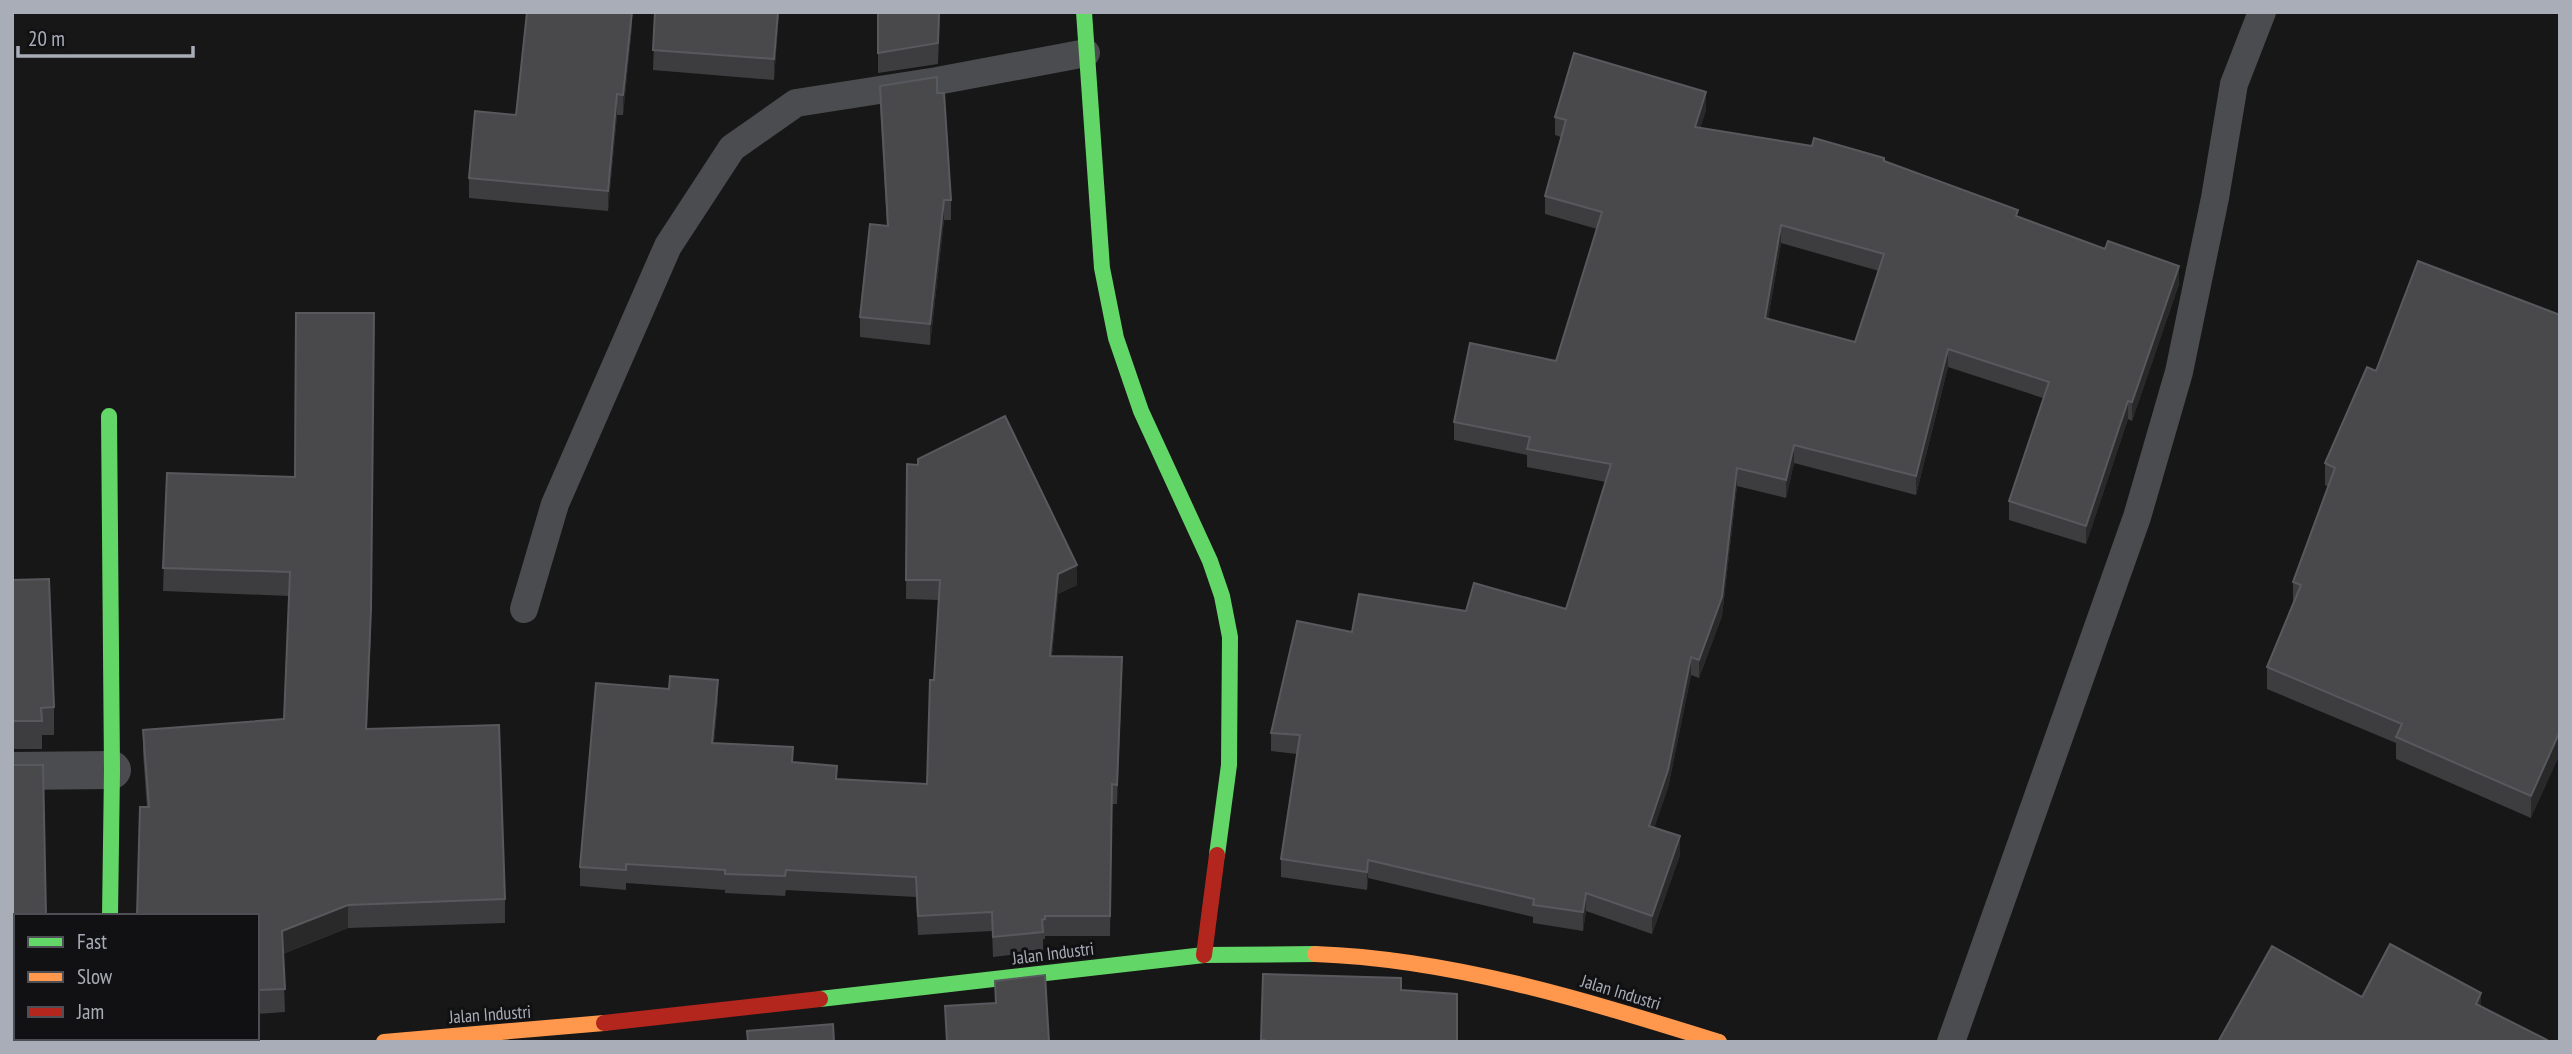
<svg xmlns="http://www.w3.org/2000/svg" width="2572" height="1054" viewBox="0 0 2572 1054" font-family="'PT Sans Narrow',sans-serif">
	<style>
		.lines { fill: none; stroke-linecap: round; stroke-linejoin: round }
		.lane { stroke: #4b4c50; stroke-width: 28 }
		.street { stroke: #4b4c50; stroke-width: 38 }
		.fast { stroke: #63d668; stroke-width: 16 }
		.slow { stroke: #ff974d; stroke-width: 16 }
		.jam { stroke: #b3261e; stroke-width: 16 }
		.wall { fill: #3d3d3f; fill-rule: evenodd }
		.shaded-wall { fill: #29292a }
		.building { fill: #49494c; stroke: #58595d; stroke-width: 2; fill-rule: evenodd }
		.labels { text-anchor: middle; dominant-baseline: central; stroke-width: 6; stroke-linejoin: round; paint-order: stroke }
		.street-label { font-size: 18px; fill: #a8adb8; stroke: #111113 }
	</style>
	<rect width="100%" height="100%" fill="#171717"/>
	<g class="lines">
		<!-- lane -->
		<path class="lane" d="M524,609L555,504L668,246L732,148L796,103L937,81L1086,53
			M1951,1042L2137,517L2179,372L2215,198L2234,84L2262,12"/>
		<!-- street -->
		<path class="street" d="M12,771L112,770
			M108,1042V1038"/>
		<!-- fast -->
		<path class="fast" d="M1084,12L1102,268L1116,338L1141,411L1210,561L1222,596L1230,637L1229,765L1217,855
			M109,416L112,770L110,916
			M820,999L1204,955L1315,954"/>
		<!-- slow -->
		<path class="slow" d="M1315,954C1454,959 1587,1001 1719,1042
			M384,1042L604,1023"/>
		<!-- jam -->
		<path class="jam" d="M1204,955L1217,855
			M604,1023L820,999"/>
	</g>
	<!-- wall -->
	<path class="wall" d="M632,12V26L623,115H617L608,211L469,198V178L516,115Z
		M655,12H779L774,80L653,70Z
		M878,12H940L938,64L878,73Z
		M880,86L937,93L951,200V220H944L930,345L860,337V317L887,226L880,107Z
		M1706,110L1700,128L1884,161L2179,284L2132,421L2128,419L2086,544L2009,520V501L2043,398L1948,367L1916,495L1794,463L1786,498L1737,486L1722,616L1699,678L1691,675L1668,788L1654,827L1680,855L1652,934L1586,911L1583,931L1533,923V917L1368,878L1367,890L1281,877V859L1297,754L1271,751V733L1352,632L1466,611L1566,609L1606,482L1527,467V455L1454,440V422L1556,361L1597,229L1545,214V196L1561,137L1555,135V117ZM1781,243L1879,271L1855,342L1768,319Z
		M2560,315L2531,818L2396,759V743L2267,689V667L2293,604V582L2328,487L2325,485V463Z
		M907,464L1077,585L1058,594L1052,656L1122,677L1117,804H1112L1110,936H1045V939H1043V951L993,957L992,931L918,935L916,897L786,890L785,896L725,893V890L626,883V890L580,886V867L718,699L714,743L793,762L837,779L927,784L939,600L906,599Z
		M167,473L371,632L367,729L505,899V923L348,928L283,954L285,1012L257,1014V916L147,807L143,753V730L284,719L289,596L163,591Z
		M12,580L54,707V735H42V749H12Z
		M12,765L16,916V964H12Z"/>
	<!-- shaded-wall -->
	<path class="shaded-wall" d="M632,12V26L623,115V95Z
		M778,12H779L774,80V59Z
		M1706,92V110L1695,145V127Z
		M617,94V115L608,211V191Z
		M944,200V220L930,345V324Z
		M1781,225V243L1765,337V318Z
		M2179,266V284L2132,421V402Z
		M374,313L371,632L366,753Z
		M1948,349V367L1916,495V476Z
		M2128,401V419L2086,544V526Z
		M1794,445V463L1786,498V480Z
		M1737,468V486L1722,616L1699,678V660Z
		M1077,565V585L1058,594L1050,675V656L1058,574Z
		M1122,657V677L1117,804V785Z
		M1691,657V675L1668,788L1649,844V826Z
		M718,680V699L712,763V743Z
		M2560,731V754L2531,818V796Z
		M1680,836V855L1652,934V916Z
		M1368,860V878L1367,890V872Z
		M1586,893V911L1583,931V912Z
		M348,905V928L282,954V931Z
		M2481,993V1017L2476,1004Z"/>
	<!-- building -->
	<path class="building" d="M527,12H632L623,95L617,94L608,191L469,178L475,111L516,115Z
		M655,12H778L774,59L653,50Z
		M878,12H939L938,43L878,53Z
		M1574,53L1706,92L1695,127L1812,146L1814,138L1884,158V161L2018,210L2016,216L2105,249L2108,241L2179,266L2132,402L2128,401L2086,526L2009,501L2049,382L1948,349L1916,476L1794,445L1786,480L1737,468L1722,597L1699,660L1691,657L1668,770L1649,826L1680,836L1652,916L1586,893L1583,912L1533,905L1534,899L1368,860L1367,872L1281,859L1300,735L1271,733L1297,621L1352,632L1359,594L1466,611L1474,583L1566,609L1611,464L1527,449L1530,437L1454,422L1470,343L1556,361L1602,212L1545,196L1566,120L1555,117ZM1781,225L1884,254L1855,342L1765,318Z
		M937,77V93H944L951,200H944L930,324L860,317L870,224L888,226L880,86Z
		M2418,261L2560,315V731L2531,796L2396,737L2402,724L2267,667L2301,585L2293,582L2335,468L2325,463L2367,367L2376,371Z
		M296,313H374L371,609L366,729L499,725L505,899L348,905L282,931L285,989L257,990V916H137L140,807H149L143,730L284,719L290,572L163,568L167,473L295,477Z
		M1005,416L1077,565L1058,574L1050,656L1122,657L1117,785L1112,784L1110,916H1045V919L1042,920L1043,932L993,937L992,912L918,916L916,877L786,870L785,876L725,874V870L626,864V870L580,867L596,683L669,689L670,676L718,680L712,743L793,747L792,762L837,766L836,779L927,784L930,680H934L940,580H906L907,464L918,465V459Z
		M49,579L54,707L41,708L42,721H12V580Z
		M12,765H43L46,916H16V936H12Z
		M2390,944L2481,993L2476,1004L2547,1040L2546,1042H2218L2272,946L2362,997Z
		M1263,974L1401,978V990L1457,994V1042H1264V1040H1261Z
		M1045,975L1049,1042H947L945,1006L996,1003L995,981Z
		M833,1024L834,1042H748L747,1031Z"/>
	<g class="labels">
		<!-- street labels -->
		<g class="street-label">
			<text transform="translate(1053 953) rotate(-7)">Jalan Industri</text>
			<text transform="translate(1621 992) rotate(17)">Jalan Industri</text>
			<text transform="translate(490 1014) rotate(-4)">Jalan Industri</text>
		</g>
	</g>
	<!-- border -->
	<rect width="2572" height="1054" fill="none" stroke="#a8adb8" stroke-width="28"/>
	<!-- legend -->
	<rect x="14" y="914" width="245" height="126" fill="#111113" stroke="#4d4f55" stroke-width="2"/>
	<rect x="28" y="937" width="35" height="10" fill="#63d668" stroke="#4d4f55" stroke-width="2"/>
	<text x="77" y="949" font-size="21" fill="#a8adb8">Fast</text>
	<rect x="28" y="972" width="35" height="10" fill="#ff974d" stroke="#4d4f55" stroke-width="2"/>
	<text x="77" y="984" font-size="21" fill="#a8adb8">Slow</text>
	<rect x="28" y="1007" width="35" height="10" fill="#b3261e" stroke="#4d4f55" stroke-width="2"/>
	<text x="77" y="1019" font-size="21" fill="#a8adb8">Jam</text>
	<!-- scale -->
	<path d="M18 46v10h175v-10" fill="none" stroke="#a8adb8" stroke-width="3.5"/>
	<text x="28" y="46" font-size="21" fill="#a8adb8" stroke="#111113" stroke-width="5" paint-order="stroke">20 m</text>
</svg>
